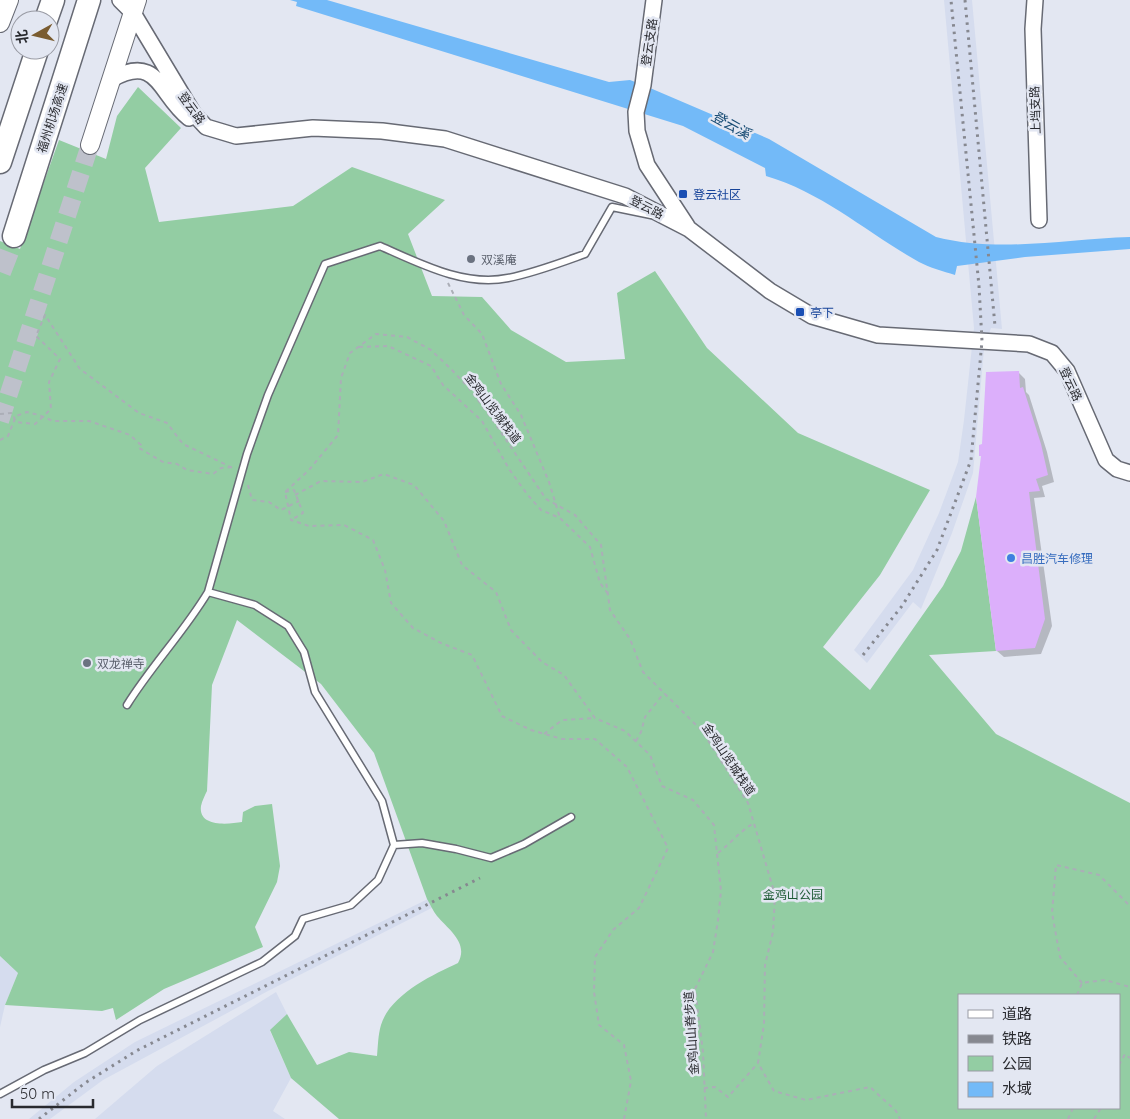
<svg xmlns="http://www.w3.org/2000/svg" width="1130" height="1119" viewBox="0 0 1130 1119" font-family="Quicksand,'Noto Sans SC',sans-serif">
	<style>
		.built { fill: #d5dcee }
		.green { fill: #93cda3; fill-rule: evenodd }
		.water { fill: #73baf8 }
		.shadow { fill: #0003 }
		.building { fill: #dcaffb }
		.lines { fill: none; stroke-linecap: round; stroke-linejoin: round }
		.secondary-tunnel { stroke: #bec1cb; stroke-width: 18; stroke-dasharray: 18 9; stroke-linecap: butt }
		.motorway-tunnel { stroke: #bec1cb; stroke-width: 22; stroke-dasharray: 22 11; stroke-linecap: butt }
		.service-casing { stroke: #676a74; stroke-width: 9 }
		.tertiary-casing { stroke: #676a74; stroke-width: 18 }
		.secondary-casing { stroke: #676a74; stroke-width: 20 }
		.motorway-casing { stroke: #676a74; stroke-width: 25 }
		.path { stroke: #abaeb7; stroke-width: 2; stroke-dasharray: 4 4; stroke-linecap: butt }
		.service { stroke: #fff; stroke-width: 6 }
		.tertiary { stroke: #fff; stroke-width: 15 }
		.secondary { stroke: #fff; stroke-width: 18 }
		.motorway { stroke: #fff; stroke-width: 22 }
		.rail { stroke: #868890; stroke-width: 3; stroke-dasharray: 2.5 5; stroke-linecap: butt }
		.path-bridge { stroke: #abaeb7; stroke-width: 2; stroke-dasharray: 4 4; stroke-linecap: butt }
		.transit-dot { fill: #1a4fb4; stroke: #e3e7f2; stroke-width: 2 }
		.worship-dot { fill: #6b7280; stroke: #e3e7f2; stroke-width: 2 }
		.shop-dot { fill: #3f7fe0; stroke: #e3e7f2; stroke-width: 2 }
		.labels { text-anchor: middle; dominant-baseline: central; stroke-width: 5; stroke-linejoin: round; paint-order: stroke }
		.street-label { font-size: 12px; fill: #292a2f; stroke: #e3e7f2 }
		.transit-label { font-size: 12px; fill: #164399; stroke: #e3e7f2; text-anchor: start }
		.worship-label { font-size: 12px; fill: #5b616d; stroke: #e3e7f2; text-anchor: start }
		.shop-label { font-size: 12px; fill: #366cbe; stroke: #e3e7f2; text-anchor: start }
		.park-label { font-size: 12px; fill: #1e5a35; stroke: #e3e7f2 }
		.water-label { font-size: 14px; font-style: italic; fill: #184c74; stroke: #e3e7f2 }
	</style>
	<rect width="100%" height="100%" fill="#e3e7f2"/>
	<!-- built -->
	<path class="built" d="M944,0H972L1002,329L991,328L984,349L973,473L952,533L921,609L913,602L867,663L854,650L913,570L939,513L958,462L964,420L974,328Z
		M477,875L483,882L268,991L103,1080L50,1119H29L74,1082L135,1042Z
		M0,956L18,973L5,1005L0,1027Z
		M276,992L287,1014L270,1031L291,1078L273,1111L285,1119H95L157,1066Z"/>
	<!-- green -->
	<path class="green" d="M138,87L181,128L145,168L159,222L293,206L352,167L445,200L408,234L432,296L482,297L511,330L566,362L625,359L617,293L655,271L707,348L798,433L930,490L880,575L823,647L870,690L943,586L961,551L976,497L996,651L929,655L996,734L1130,803V1119H339L291,1078L270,1030L287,1014L317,1065L349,1052L377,1056C378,1046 378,1035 381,1025C390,995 432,975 458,963C469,943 449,930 437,916C433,911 430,904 427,899L374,753L321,684L237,620L212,685L207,791C205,795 202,801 201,806C198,828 229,824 242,822L243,812L255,806L272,804L280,866L277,882L255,927L263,947L164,989L116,1020L113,1008L102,1011L5,1005L18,973L0,956V241L20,249L59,140L106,159L117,116ZM959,995H1119V1108H959Z"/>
	<!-- water -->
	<path class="water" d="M290,0H327L609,82L630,80L643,85L769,139L936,237C999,253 1066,239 1130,237V249L1025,257L957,266L955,275C943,271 930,268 919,262C867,233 824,193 766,176L765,168L683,126L296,6L297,2Z"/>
	<!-- shadow -->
	<path class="shadow" d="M1018,372L1025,379L1026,392L1029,395L1047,452L1054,482L1042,486L1045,497L1034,498L1052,626L1041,654L1004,657L997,651Z"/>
	<!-- building -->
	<path class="building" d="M1019,371L1020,388L1023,387L1041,444L1048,475L1036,479L1040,491L1029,492L1045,619L1035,648L996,651L976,497L981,456H979V445L982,444L986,372Z"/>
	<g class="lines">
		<!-- secondary-tunnel -->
		<path class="secondary-tunnel" d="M0,421L90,145"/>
		<!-- motorway-tunnel -->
		<path class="motorway-tunnel" d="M0,272L14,236"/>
		<!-- service casing -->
		<g class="service-casing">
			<path id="service" d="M208,592L247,454L268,395L325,264L380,246C419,263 464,287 508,278C534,273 560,263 585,254L612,207L651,215
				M394,845L422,843L456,849L491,858L524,844L571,817
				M0,1094L44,1070L85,1053L140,1020L262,962L295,936L303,919L351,905L378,880L394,845L382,801L315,692L304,652L288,626L255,605L208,592C184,632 152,665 127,705"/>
		</g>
		<!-- tertiary casing -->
		<g class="tertiary-casing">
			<path id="tertiary" d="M120,0L133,13L193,113L206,127L236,136L313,128L382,131L445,139L625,196L689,229L770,291L812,316L878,335L1029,344L1052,353L1067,371L1106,460L1117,469L1130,473
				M654,0L643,85L636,112L637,131L647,165L687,226
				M1035,0L1033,29L1039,220
				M112,79C159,53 159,95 189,118"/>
		</g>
		<!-- secondary casing -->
		<g class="secondary-casing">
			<path id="secondary" d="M0,23L9,0
				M90,145L137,0"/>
		</g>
		<!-- motorway casing -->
		<g class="motorway-casing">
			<path id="motorway" d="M46,20L53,0
				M0,162L37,50
				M14,236L89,0"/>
		</g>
		<!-- path -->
		<path class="path" d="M448,283L464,315L482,334L501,384L521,415L549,482L560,518
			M359,347L388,346L431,366L443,385L482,421L509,469L527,494L541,510L560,518L590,547L600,583L609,595
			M0,414L12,413L16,422L35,424L51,409L49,382L60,359L36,336L45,315L80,369L139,413L167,423L183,444L235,469
			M0,440L8,436L16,416L27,412L39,415L53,421H89L130,435L141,445L139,448L163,462L177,464L187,470L213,474L221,468L232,467
			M248,485L252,500L269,502L281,510L299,501
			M285,492L294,490L303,513L291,520
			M295,495L321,481L362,482L384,474L414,485L444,521L462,565L496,592L511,630L542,662L564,675L595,718L625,731L650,755L662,786L693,800L714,825L721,891L718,920L713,952L695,989L703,1052L706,1119
			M544,734L562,720L595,718
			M636,741L641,732L645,717L664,693
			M718,853C731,843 740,831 754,823
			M1082,983L1060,957L1052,913L1056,865L1099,875L1130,906
			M1077,995L1082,983L1105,980L1130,987
			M1119,1065L1125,1054L1130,1058
			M704,1088L715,1087L728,1097L758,1063
			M1068,1119L1073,1108
			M1094,1119L1101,1108"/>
		<!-- service -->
		<use href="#service" class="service"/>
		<!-- tertiary -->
		<use href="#tertiary" class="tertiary"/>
		<!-- secondary -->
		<use href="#secondary" class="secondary"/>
		<!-- motorway -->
		<use href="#motorway" class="motorway"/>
		<!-- rail -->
		<path class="rail" d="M965,0L995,326
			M863,655L902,606L937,550L971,460L982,341L979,286L951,0
			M39,1119L85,1083L136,1051L480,878"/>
		<!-- path-bridge -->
		<path class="path-bridge" d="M624,1119L631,1081L624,1045L599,1025L594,992L595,957L613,930L639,908L668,848L627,767L595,739H562L531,730L502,716L472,655L441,643L413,628L391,603L385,570L373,540L344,525L309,526L291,520L285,492L309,470L338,435L341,378L350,353L376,334L407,337L431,350L449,367L469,388L492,419L546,499L575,515L601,545L610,610L630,639L643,672L702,731L748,803L775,895L773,932L765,965L764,1024L758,1063L774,1091L806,1100L870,1087L896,1111L900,1119"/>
	</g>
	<!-- markers -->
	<g class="transit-dot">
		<rect x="678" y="189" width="10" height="10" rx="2.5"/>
		<rect x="795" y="307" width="10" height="10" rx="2.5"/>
	</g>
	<g class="worship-dot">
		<circle cx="471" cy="259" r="5"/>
		<circle cx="87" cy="663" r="5"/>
	</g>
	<circle class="shop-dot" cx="1011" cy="558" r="5"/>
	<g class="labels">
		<!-- street labels -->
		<g class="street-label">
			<text transform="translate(649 42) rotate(-82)">登云支路</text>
			<text transform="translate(192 108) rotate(54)">登云路</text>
			<text transform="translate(1035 110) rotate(-92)">上垱支路</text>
			<text transform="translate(52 118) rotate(-72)">福州机场高速</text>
			<text transform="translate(647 207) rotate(27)">登云路</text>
			<text transform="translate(1071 384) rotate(65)">登云路</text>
			<text transform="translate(493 408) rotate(53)">金鸡山览城栈道</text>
			<text transform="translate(729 759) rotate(56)">金鸡山览城栈道</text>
			<text transform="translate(691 1033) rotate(-94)">金鸡山山脊步道</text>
		</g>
		<!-- transit labels -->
		<g class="transit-label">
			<text x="693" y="194">登云社区</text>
			<text x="810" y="312">亭下</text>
		</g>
		<!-- worship labels -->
		<g class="worship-label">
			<text x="481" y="259">双溪庵</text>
			<text x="97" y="663">双龙禅寺</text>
		</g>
		<!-- shop labels -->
		<g class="shop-label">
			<text x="1021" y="558">昌胜汽车修理</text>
		</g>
		<!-- park labels -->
		<g class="park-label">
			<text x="793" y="894">金鸡山公园</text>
		</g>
		<!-- water labels -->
		<g class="water-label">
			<text transform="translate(731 125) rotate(29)">登云溪</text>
		</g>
	</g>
	<!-- legend -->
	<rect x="958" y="994" width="162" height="115" fill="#e3e7f2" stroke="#999ba4"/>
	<rect x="968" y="1010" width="25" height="8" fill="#ffffff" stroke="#999ba4"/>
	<text x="1002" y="1019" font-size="15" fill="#292a2f">道路</text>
	<rect x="968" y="1035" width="25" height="8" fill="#868890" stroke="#999ba4"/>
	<text x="1002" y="1044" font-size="15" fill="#292a2f">铁路</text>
	<rect x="968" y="1056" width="25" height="15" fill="#93cda3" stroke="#999ba4"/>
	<text x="1002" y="1069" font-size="15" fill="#292a2f">公园</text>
	<rect x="968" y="1082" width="25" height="15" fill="#73baf8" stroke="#999ba4"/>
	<text x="1002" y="1094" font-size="15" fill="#292a2f">水域</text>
	<!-- north arrow -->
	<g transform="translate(35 35) rotate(262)"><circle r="24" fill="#e3e7f2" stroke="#999ba4"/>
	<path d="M0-4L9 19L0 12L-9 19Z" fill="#7a5c30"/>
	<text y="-8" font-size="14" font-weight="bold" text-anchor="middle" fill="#292a2f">北</text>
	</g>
	<!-- scale -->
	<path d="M12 1099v8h81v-8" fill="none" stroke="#292a2f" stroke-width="2.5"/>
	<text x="20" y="1099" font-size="15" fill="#292a2f" stroke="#e3e7f2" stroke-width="4" paint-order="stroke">50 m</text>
</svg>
